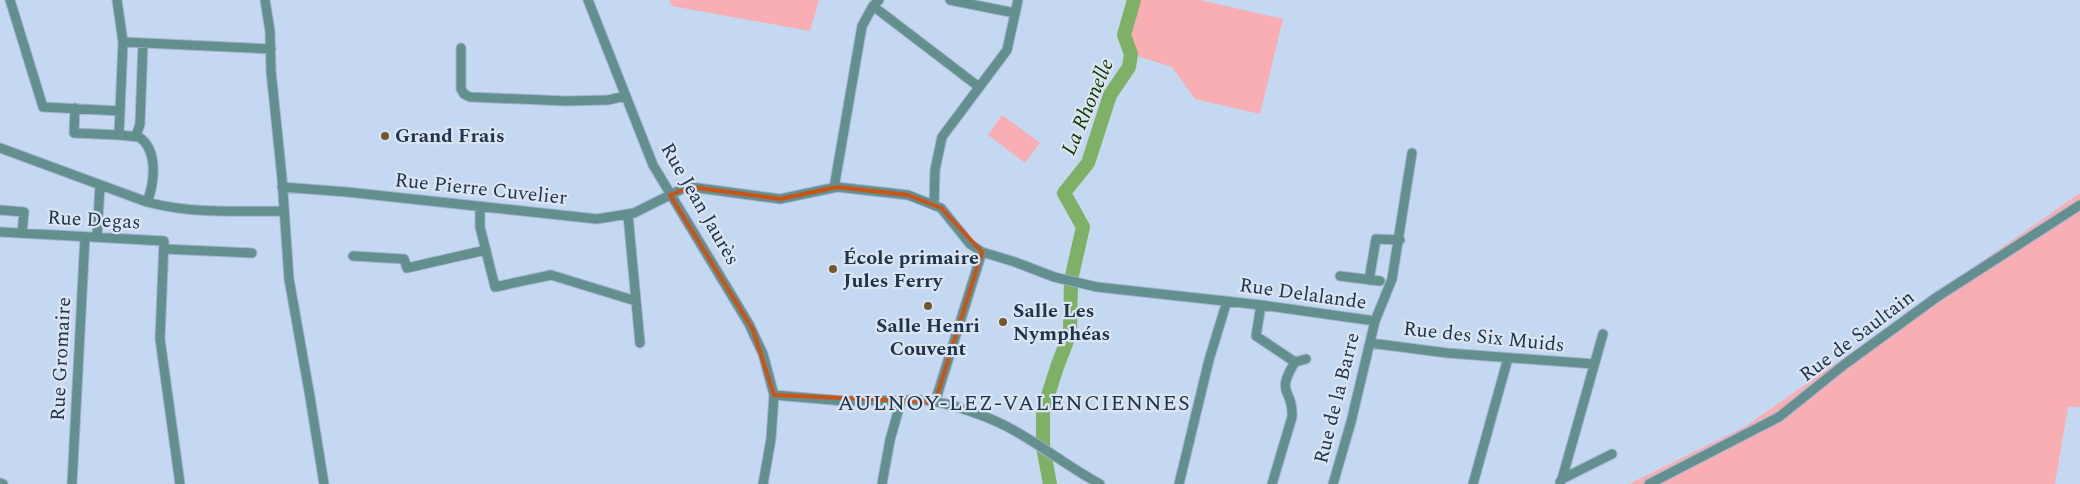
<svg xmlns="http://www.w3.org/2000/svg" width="2080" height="484" viewBox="0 0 2080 484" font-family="Spectral,serif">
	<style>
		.green { fill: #f8aeb2 }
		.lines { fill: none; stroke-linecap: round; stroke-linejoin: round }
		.river { stroke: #7eb065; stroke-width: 14 }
		.minor-casing { stroke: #a1b4ce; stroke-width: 11 }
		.minor { stroke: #648f8f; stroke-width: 9 }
		.marked { fill: none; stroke: #ca5316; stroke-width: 4; stroke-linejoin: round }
		.poi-dot { fill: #73562a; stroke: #dbe5f2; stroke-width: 2 }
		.labels { text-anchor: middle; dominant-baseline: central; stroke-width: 4.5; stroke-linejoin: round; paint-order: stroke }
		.poi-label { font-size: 20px; font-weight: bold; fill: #21344e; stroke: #dbe5f2; text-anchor: start }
		.street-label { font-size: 20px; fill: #21344e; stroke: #dbe5f2 }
		.water-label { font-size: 21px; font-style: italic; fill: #143400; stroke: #dbe5f2 }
		.quarter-label { font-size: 22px; letter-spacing: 1px; fill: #21344e; stroke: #dbe5f2 }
	</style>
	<rect width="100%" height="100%" fill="#c5d8f2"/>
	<!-- green -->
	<path class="green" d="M669,0H819L810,31L672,6Z
		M1128,0H1200L1283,19L1260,114L1195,99L1172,67L1131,54Z
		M1002,115L1040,143L1025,163L988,135Z
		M2080,193V407H2068L2055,484H1629L1746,426Z"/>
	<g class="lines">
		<!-- river -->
		<path class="river" d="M1050,484L1043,447V411L1057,367L1070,333L1071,280L1083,227L1064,193L1088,163L1110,95L1129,67L1131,54L1124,35L1134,0"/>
		<!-- minor casing -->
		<g class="minor-casing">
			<path id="minor" d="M10,0L43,107L120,111L119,135L74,133L75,108
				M117,0L123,42L120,111
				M265,0L270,31L271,71L282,178L289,279L310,397L324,484
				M588,0L653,165L749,324L763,354L774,395L771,439L763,484
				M950,0L1015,13
				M873,6L979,87
				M123,42L271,49
				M461,48V89L464,94L470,97L566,101L608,100L626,96
				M119,135L139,137C158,150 155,182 147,202
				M136,136L140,124L143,43
				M0,148L147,202C191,214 238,211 283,211
				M282,187L347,192L597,219L634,213L684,188L691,187L780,199L837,187L908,195L941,208L970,244L982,252L1015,262L1054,277L1097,287L1261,305L1375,321
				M834,188L862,26L873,6L879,0
				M934,204L935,170L942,137L1007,50L1018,0
				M480,206V227L495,287L551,275L636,301
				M0,210L24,212L22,233
				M628,215L640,343
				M0,232L164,241L160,339L180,484
				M97,237L100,185
				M164,249L252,253
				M353,256L404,259L407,268L486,250
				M1340,276L1380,281
				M1369,280L1376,239L1400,240
				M1261,305L1256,336L1295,362C1274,396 1294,388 1292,417L1272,484
				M1370,343L1447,353L1594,364
				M1295,362L1306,359
				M774,395L844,401L924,400C951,403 991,417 1015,431C1044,447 1070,468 1100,484
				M935,402L982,252
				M1562,479L1603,334
				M1560,482L1562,479L1612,454
				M0,483L3,484
				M72,484L85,237
				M882,484L890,440L901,401
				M1179,484L1209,360L1227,301
				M1333,484L1351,422L1375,321L1392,279L1412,153
				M1473,484L1508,358
				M1649,484L1779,417L1845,364L1937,297L2080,205"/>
		</g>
		<!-- minor -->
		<use href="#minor" class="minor"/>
	</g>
	<!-- marked area -->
	<path class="marked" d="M691,187L780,199L837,187L908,195L941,208L982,252L935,402L774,395L753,330L670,195Z"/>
	<!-- markers -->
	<g class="poi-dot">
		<circle cx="385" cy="136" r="5"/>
		<circle cx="833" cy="269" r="5"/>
		<circle cx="928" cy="306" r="5"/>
		<circle cx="1003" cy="322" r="5"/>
	</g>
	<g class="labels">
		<!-- poi labels -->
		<g class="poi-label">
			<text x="395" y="136">Grand Frais</text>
			<text x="843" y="258">École primaire<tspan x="843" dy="23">Jules Ferry</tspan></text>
			<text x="1013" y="311">Salle Les<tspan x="1013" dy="23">Nymphéas</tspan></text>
			<text x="928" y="326" text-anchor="middle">Salle Henri<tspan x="928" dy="23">Couvent</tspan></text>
		</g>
		<!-- street labels -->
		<g class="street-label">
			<text transform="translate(481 189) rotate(6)">Rue Pierre Cuvelier</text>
			<text transform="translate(700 204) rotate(60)">Rue Jean Jaurès</text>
			<text transform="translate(94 220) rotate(3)">Rue Degas</text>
			<text transform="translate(1303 294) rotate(8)">Rue Delalande</text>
			<text transform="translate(1857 336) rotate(-37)">Rue de Saultain</text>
			<text transform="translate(1484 337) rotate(6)">Rue des Six Muids</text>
			<text transform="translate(61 359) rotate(-87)">Rue Gromaire</text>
			<text transform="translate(1337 398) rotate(-76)">Rue de la Barre</text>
		</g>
		<!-- water labels -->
		<g class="water-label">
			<text transform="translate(1088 107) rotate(-67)">La Rhonelle</text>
		</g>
		<!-- quarter labels -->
		<g class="quarter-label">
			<text x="1014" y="403">AULNOY-LEZ-VALENCIENNES</text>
		</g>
	</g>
</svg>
